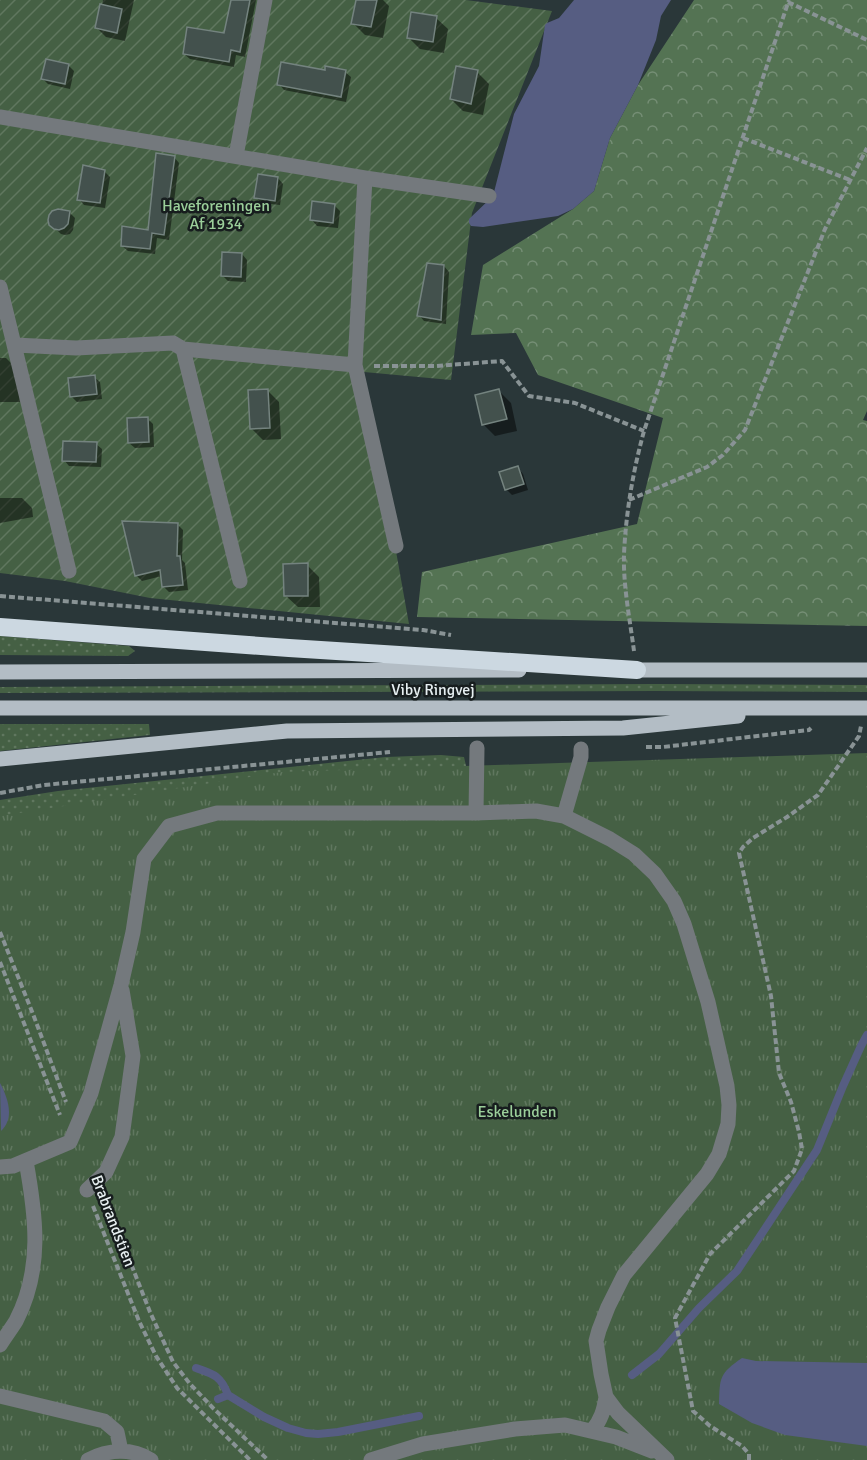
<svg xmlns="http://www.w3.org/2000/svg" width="867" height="1460" viewBox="0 0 867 1460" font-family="Signika,sans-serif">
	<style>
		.grass { fill: url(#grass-dots) }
		.forest { fill: url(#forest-crowns) }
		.park { fill: url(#park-tufts) }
		.garden { fill: url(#garden-furrows) }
		.water { fill: #565d82 }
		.shadow { fill: #0007 }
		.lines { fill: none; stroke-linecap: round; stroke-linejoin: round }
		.stream { stroke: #565d82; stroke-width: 8 }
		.building { fill: #43514d; stroke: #74837f; stroke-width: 1.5 }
		.path { stroke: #899395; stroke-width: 4; stroke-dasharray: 6 3; stroke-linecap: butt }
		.minor { stroke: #74797d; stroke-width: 15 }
		.major { stroke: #b3bdc5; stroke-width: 15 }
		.highway { stroke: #ccd8e1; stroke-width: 18 }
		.labels { text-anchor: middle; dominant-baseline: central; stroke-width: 5; stroke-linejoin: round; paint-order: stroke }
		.park-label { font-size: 16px; fill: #9bcf9a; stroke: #171d1e }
		.street-label { font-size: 16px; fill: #e7eff1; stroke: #171d1e }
	</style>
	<defs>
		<pattern id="grass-dots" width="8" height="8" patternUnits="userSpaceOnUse" patternTransform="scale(1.5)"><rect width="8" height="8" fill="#456044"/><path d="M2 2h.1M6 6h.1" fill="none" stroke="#60775f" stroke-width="1.8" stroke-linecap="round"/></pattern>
		<pattern id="forest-crowns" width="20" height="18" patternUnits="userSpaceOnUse" patternTransform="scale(1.5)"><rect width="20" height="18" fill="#547353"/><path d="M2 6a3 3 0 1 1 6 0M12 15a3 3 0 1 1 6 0" fill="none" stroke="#758e75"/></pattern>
		<pattern id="park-tufts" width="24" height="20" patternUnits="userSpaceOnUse" patternTransform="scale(1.5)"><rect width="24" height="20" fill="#456044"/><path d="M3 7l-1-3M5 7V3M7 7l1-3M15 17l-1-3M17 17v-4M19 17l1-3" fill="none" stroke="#60775f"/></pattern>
		<pattern id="garden-furrows" width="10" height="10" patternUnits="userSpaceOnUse" patternTransform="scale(1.5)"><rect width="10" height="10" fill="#456044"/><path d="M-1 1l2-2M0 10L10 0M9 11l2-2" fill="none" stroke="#60775f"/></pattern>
	</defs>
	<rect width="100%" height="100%" fill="#2a3739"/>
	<!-- grass -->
	<path class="grass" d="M0,636L129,646L135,651L128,656L0,655Z
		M654,684L867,685V692L655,691L0,693V687Z
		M0,724H149L150,735L0,751Z
		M441,755L464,757L467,770L0,918V800L58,791L386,757Z"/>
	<!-- forest -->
	<path class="forest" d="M694,0H867V411L863,420L867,421V626L417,617L422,572L637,524L663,418L538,375L516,333L471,335L483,265L573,209L594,191L610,138L638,85Z"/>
	<!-- park -->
	<path class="park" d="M867,753V1460H0V816L282,772Z"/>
	<!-- garden -->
	<path class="garden" d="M0,0H466L552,11L472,213L451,380L364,372L409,624L150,598L65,581L0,573Z"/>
	<!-- water -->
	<path class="water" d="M574,0H671L661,16L656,40L638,85L610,138L594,191L573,209L558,216L483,227L471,226L469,223V219L493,196L514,114L539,66L545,25L547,23L559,18Z
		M0,1083C8,1098 15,1118 1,1131Z
		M742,1358L756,1361L867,1363V1446L785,1435L752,1423L719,1404C720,1377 719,1374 742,1358Z"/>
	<!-- shadow -->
	<path class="shadow" d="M103,0H134L125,41L106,37L97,28Z
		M232,0H256L245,57L236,55L234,67L190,59L184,54L226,35Z
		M357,0H383L389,6L383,38L365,35L353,23Z
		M436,18L448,29L444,53L420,49L408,37Z
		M68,65L74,71L70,89L48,84L43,79Z
		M326,72H345L351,77L346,102L284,90L279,84Z
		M477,72L489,84L483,115L463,111L451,99Z
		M174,157L179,163L169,240L157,238L155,254L128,251L122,246L149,231Z
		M104,171L110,177L105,208L84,205L79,199Z
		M278,178L283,184L280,205L262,203L256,198Z
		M334,205L340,211L338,228L317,226L312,220Z
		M70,213L75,218L73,230L70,234L65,235L61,234L51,224Z
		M242,254L247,260L246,282L228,281L222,275Z
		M444,266L449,272L446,324L424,321L419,315Z
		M0,358H6L18,370L20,402H0Z
		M94,377L100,382L102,399L77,402L72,397Z
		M267,390L279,402L281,439L263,440L251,428Z
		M499,391L511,403L517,431L495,436L483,424Z
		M148,419L153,424L154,447L135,448L129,443Z
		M96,444L102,449L101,467L69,466L64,460Z
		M518,468L523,474L528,490L512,495L506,489Z
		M0,498H22L32,508L33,517L0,523Z
		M177,524L183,530L182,560L185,563L188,590L169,592L163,586L162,576L142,581L136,575Z
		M307,565L319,577L320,607H298L286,596Z"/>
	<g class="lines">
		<!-- stream -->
		<path class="stream" d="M196,1368C214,1374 221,1376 228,1395
			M632,1375L659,1354L699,1308L737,1271L817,1150L843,1086L861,1046L867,1035
			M218,1399L228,1395L264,1417L288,1428L306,1433L318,1434L338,1432L419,1416"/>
	</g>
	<!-- building -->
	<path class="building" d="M231,0H250L240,52L231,50L229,62L183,54L187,27L224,33Z
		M356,0H377L371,27L351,24Z
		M100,4L122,9L117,33L95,28Z
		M411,12L437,16L433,42L407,38Z
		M46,59L69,64L65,84L41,79Z
		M281,62L325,70V66L346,70L341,97L277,85Z
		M456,66L478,70L471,104L450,99Z
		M156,153L175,156L164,235L152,233L150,249L121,246L122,226L148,230Z
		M83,165L105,170L100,203L77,200Z
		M258,174L278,177L275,201L254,198Z
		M312,201L335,204L333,223L310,220Z
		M58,209L70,211L68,224L64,228L59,230L54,229L49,225L48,220L49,215L52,211Z
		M222,252L242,253L241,277L221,276Z
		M427,263L444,265L441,320L417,316Z
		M95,375L97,394L70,397L68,378Z
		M268,389L270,428L250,429L248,390Z
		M499,389L507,419L482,425L475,395Z
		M148,417L149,442L128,443L127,418Z
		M63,441L97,442L96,462L62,461Z
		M518,466L524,484L505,490L499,472Z
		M122,521L178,523L177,556H180L183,585L162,587L160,570L135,576Z
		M308,563V596H284L283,564Z"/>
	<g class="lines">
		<!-- path -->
		<path class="path" d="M788,2L867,40
			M743,138L850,180
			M374,366H436L502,361L529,396L575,403L644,431
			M629,500L707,467L723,455L745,430L825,229L867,148
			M0,596L423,630L451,635
			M634,651C630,620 623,586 624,554C626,512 633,471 644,431L789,0
			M646,747H663L809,730L811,728
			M0,793L44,785L390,752
			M0,932L33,1014L66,1102
			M0,962L60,1115
			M105,1198L150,1312L173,1362L190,1384L213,1408L268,1460
			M93,1206L139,1321L156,1356L177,1388L250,1460
			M749,1460V1454L742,1446L710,1426L693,1411L675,1318L710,1254L794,1171L802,1149L799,1132L791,1102L779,1073L771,996L739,853L743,847L753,838L787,817L818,795L859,736L861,726"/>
		<!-- minor -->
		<path class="minor" d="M0,117L365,178L489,196
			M236,156L265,0
			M365,178L355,365L396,546
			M0,287L69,571
			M15,345L76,348L173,343L183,349L355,365
			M183,349L240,581
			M476,813L477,748
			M564,816L581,757V749
			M0,1167L13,1166L70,1142L91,1093L121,985L133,932L144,859L169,826L217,813H476L536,811L564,816L610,839L634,854L655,874L674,901L684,924L708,1002L727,1086L729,1105L728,1124L719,1154L707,1174L624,1275L608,1307L599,1330L596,1341L601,1374L606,1397L618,1413L667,1460
			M87,1190L106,1172L122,1137L133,1056L122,990
			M0,1345C5,1337 11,1329 16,1321C43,1269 36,1216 26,1161
			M0,1396L104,1421L117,1432L121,1451
			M592,1431C601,1420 604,1410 606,1397
			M88,1460C108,1449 132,1448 151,1460
			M371,1460L423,1444L515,1429L565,1425L616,1437L652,1451"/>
		<!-- major -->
		<path class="major" d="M627,670H867
			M0,672L519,670
			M0,708H867
			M0,759L287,731L623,728L738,716"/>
		<!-- highway -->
		<path class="highway" d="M0,627L289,648L637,670"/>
	</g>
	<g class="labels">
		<!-- park labels -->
		<g class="park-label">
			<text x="216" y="206">Haveforeningen<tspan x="216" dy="18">Af 1934</tspan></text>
			<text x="517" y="1112">Eskelunden</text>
		</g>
		<!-- street labels -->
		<g class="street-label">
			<text x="433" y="690">Viby Ringvej</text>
			<text transform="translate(113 1221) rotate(69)">Brabrandstien</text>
		</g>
	</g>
</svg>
